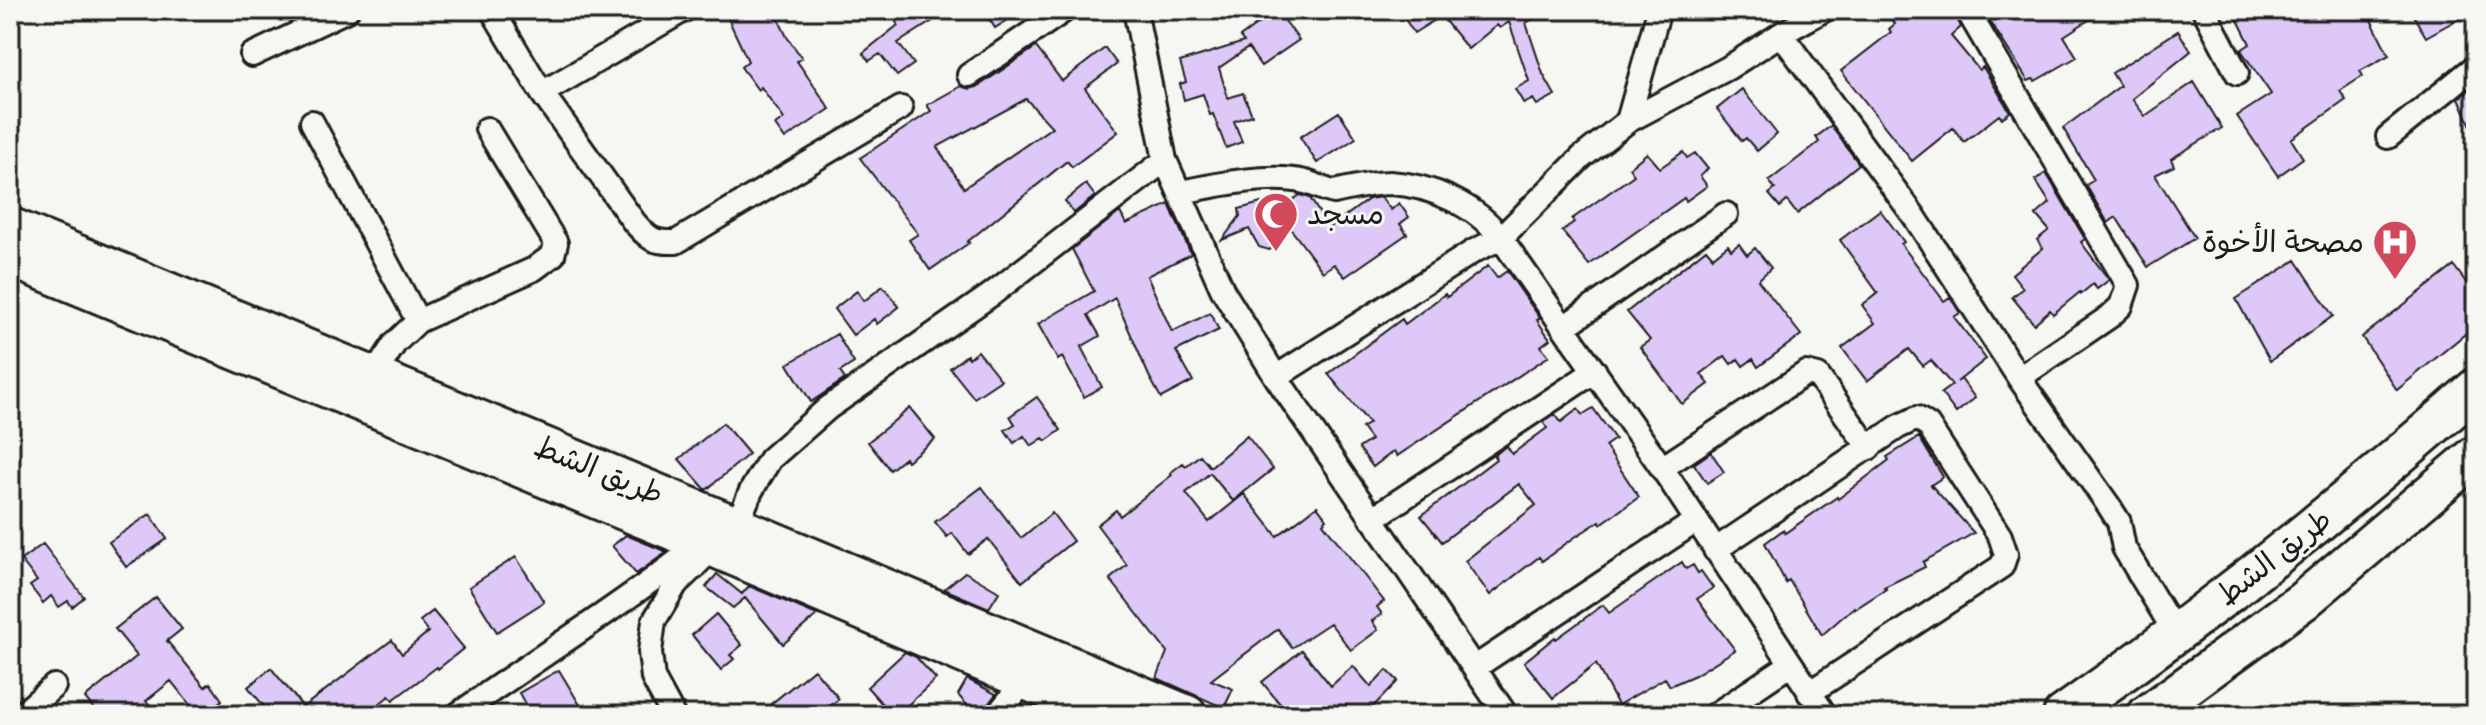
<svg xmlns="http://www.w3.org/2000/svg" width="2486" height="725" viewBox="0 0 2486 725" font-family="Sriracha,'Playpen Sans Arabic',sans-serif">
	<style>
		.building { fill: #ddc8f8; stroke: #1c1c1c; stroke-width: 2; fill-rule: evenodd }
		.lines { fill: none; stroke-linecap: round; stroke-linejoin: round }
		.minor-casing { stroke: #1c1c1c; stroke-width: 28 }
		.trunk-casing { stroke: #1c1c1c; stroke-width: 44 }
		.minor { stroke: #f6f6f2; stroke-width: 22 }
		.trunk { stroke: #f6f6f2; stroke-width: 38 }
		.labels { text-anchor: middle; dominant-baseline: central; stroke-width: 6; stroke-linejoin: round; paint-order: stroke }
		.poi-label { font-size: 30px; fill: #1c1c1c; stroke: #f6f6f2; text-anchor: start }
		.street-label { font-size: 30px; fill: #1c1c1c; stroke: #f6f6f2 }
	</style>
	<rect width="100%" height="100%" fill="#f6f6f2"/>
	<filter id="ink" filterUnits="userSpaceOnUse"><feTurbulence type="fractalNoise" baseFrequency=".0125" numOctaves="2"/><feDisplacementMap in="SourceGraphic" scale="16" xChannelSelector="R" yChannelSelector="G"/><feConvolveMatrix kernelMatrix="1 2 1 2 8 2 1 2 1" color-interpolation-filters="sRGB"/></filter>
	<g filter="url(#ink)">
		<!-- building -->
		<path class="building" d="M724,10H774L787,37L802,58L797,61L830,109L785,139L775,125L784,119L761,87L758,90L741,67L748,61Z
			M900,10H950L898,43L914,64L897,76L880,54L869,61L863,53L898,25L896,22L904,17Z
			M984,10H1023L995,28Z
			M1277,10L1299,40L1261,66L1248,48L1219,68L1228,98L1243,93L1252,115L1234,121L1242,142L1226,148L1213,114L1210,115L1203,94L1184,100L1180,84L1186,82L1180,62L1244,42L1240,37Z
			M1399,10H1549L1526,23L1543,74L1555,95L1537,105L1533,99L1524,104L1515,89L1529,81L1509,22L1500,28L1497,25L1468,49L1441,16L1414,33Z
			M1883,10H1953L1961,27L1951,36L1979,70L1983,67L2010,112L2002,118L1999,115L1964,142L1953,128L1912,161L1841,71L1891,32L1889,29L1895,24Z
			M1983,10H2104L2064,36L2077,57L2035,81L2033,79L2028,81Z
			M2233,10H2366L2389,55L2360,71L2363,76L2340,91L2346,100L2291,139L2303,158L2278,176L2237,116L2271,94L2241,50L2250,44Z
			M2410,10H2474L2426,37Z
			M2178,31L2191,51L2132,99L2145,116L2194,82L2222,128L2171,159L2174,166L2155,175L2195,238L2148,267L2116,217L2108,223L2086,185L2094,180L2063,128L2120,86L2112,73Z
			M1036,47L1062,81L1105,48L1117,64L1085,88L1118,132L1072,167L1067,161L967,242L969,243L930,270L909,240L918,234L860,158L931,111L927,105L961,86L969,89L977,87ZM1026,99L1052,127L964,188L937,147Z
			M2476,85V137L2459,98Z
			M1742,89L1777,134L1757,151L1746,138L1742,141L1717,109Z
			M1339,112L1356,138L1317,163L1300,137Z
			M1831,126L1859,164L1797,214L1787,201L1780,207L1769,194L1775,189L1769,181L1819,142L1816,137Z
			M1683,152L1687,158L1695,153L1708,169L1700,176L1707,186L1686,201L1684,198L1589,265L1562,231L1574,222L1572,219L1634,175L1629,168L1647,153L1660,168Z
			M2046,173L2085,239L2081,242L2109,280L2097,289L2093,284L2081,294L2080,292L2053,314L2050,310L2034,324L2012,297L2023,288L2012,274L2043,248L2037,240L2049,230L2036,215L2050,203L2035,180Z
			M1086,184L1095,196L1074,213L1065,201Z
			M1300,195L1310,198L1329,228L1369,199L1381,197L1391,210L1399,203L1409,217L1400,224L1407,234L1345,277L1334,264L1323,272L1287,224L1273,248L1269,250L1259,247L1249,229L1222,240L1240,216L1239,209L1261,203L1279,209Z
			M1169,204L1191,254L1147,276L1172,332L1210,313L1219,330L1176,351L1193,381L1161,398L1149,376L1115,298L1088,315L1100,336L1081,347L1102,387L1084,397L1062,357L1058,360L1038,324L1094,291L1072,249L1120,212L1126,224Z
			M1880,210L1904,242L1901,244L1944,301L1950,297L1960,313L1954,317L1986,359L1957,382L1961,379L1975,398L1956,413L1941,393L1952,385L1931,360L1923,366L1909,349L1867,381L1842,348L1875,323L1862,305L1878,293L1840,240Z
			M1739,244L1747,255L1755,248L1771,268L1758,280L1801,335L1758,367L1753,359L1743,366L1738,359L1731,364L1725,356L1701,374L1709,384L1682,404L1640,347L1650,340L1627,312L1706,249L1713,257L1728,245L1731,250Z
			M2296,260L2333,316L2270,361L2236,299Z
			M1488,266L1497,278L1507,271L1540,318L1537,320L1550,339L1541,346L1549,356L1397,456L1394,451L1373,467L1359,448L1371,440L1362,428L1369,423L1328,374L1402,319L1405,324L1445,294L1447,297Z
			M2454,266L2476,296V325L2397,390L2362,337Z
			M883,286L899,307L877,324L874,319L853,335L834,309L857,291L864,301Z
			M837,334L854,363L840,372L845,379L811,402L788,364Z
			M978,351L1001,380L974,398L950,368L967,355L969,358Z
			M1037,397L1061,430L1046,441L1043,438L1031,446L1024,436L1014,443L1005,430L1015,424L1010,416Z
			M910,408L935,439L907,461L905,458L890,470L868,442Z
			M1593,408L1615,439L1605,446L1639,497L1601,524L1600,521L1575,537L1542,561L1539,557L1490,595L1465,561L1536,505L1519,484L1442,542L1421,516L1496,459L1494,456L1502,449L1507,446L1512,454L1547,428L1543,422L1555,414L1561,422L1578,409L1582,415Z
			M723,423L749,454L706,490L679,459Z
			M1247,436L1273,469L1233,501L1210,473L1186,493L1209,522L1244,494L1277,536L1317,506L1327,519L1323,523L1384,601L1377,607L1382,614L1372,621L1378,630L1351,650L1330,623L1292,648L1278,629L1211,680L1233,689L1224,708L1157,678L1167,652L1110,579L1127,565L1097,525L1116,510L1120,516L1172,475L1170,473L1183,463L1186,466L1200,455L1210,467Z
			M1919,437L1943,477L1931,485L1974,533L1923,562L1925,567L1884,587L1886,589L1855,609L1854,607L1822,635L1789,580L1786,583L1765,543L1783,530L1785,533L1837,497L1838,499L1889,460L1887,457Z
			M1711,452L1724,472L1707,483L1694,464Z
			M982,487L1021,538L1052,513L1073,541L1022,582L988,539L968,554L952,533L947,537L935,522Z
			M150,514L167,539L126,567L109,542Z
			M626,535L667,552L636,574L612,546Z
			M43,544L84,597L72,607L68,601L59,607L51,596L43,603L30,586L37,581L21,560Z
			M516,557L544,602L497,632L469,587Z
			M1682,562L1686,569L1693,565L1698,573L1701,571L1713,588L1697,599L1735,650L1695,675L1670,686L1665,678L1618,705L1596,664L1553,698L1524,662L1555,637L1556,639L1603,605L1609,613Z
			M965,572L999,592L989,608L944,589Z
			M717,574L742,594L749,586L817,615L783,644L745,598L733,608L706,587Z
			M156,597L182,629L167,641L205,687L210,683L222,700L203,715H198L171,681L146,701L151,706L139,715H99L85,698L137,656L115,629Z
			M433,611L464,648L438,669L437,667L393,700L389,696L365,715H271L248,687L271,668L303,707L392,640L402,654L428,632L420,621Z
			M716,614L742,645L730,655L734,659L721,670L692,635Z
			M1302,650L1331,686L1353,666L1371,687L1387,670L1398,681L1365,715H1289L1262,682Z
			M905,652L916,657L936,679L897,715H892L867,687Z
			M814,669L839,699L820,715H780L771,704Z
			M559,670L586,715H531L519,693Z
			M967,679L996,694L986,707L983,715H975L958,695Z"/>
		<g class="lines">
			<!-- minor casing -->
			<g class="minor-casing">
				<path id="minor" d="M492,10L542,93L634,222C649,239 653,243 676,242L901,108
					M1135,10L1165,160L1223,291L1276,377L1506,715
					M1967,10L2128,285L2121,306L2109,317L2019,378
					M2204,10L2237,73
					M1781,34L1914,216L2019,378L2109,506L2119,522L2124,548L2176,634
					M252,55L347,10
					M969,75L1065,10
					M542,93L684,10
					M1628,121L1659,10
					M312,122L418,321
					M2388,137L2476,66
					M1181,192C1216,185 1270,173 1305,182C1315,184 1323,190 1334,192C1352,188 1372,183 1390,183C1431,185 1477,206 1501,238L1582,157L1628,121L1728,68L1781,34L1824,10
					M1564,327L1726,214
					M1276,377L1474,251L1501,238L1662,468L1825,715
					M372,378L395,343L418,321L534,269L553,255L556,243L487,129
					M1662,468L1806,373L1818,376L1869,448
					M1372,519L1595,371
					M1715,550L1898,427L1917,418L1928,425L2000,536L2006,554L2002,566L1809,693
					M1474,668L1696,521
					M21,715L54,686
					M457,715C531,662 607,615 679,560L694,568
					M673,715L653,678L650,652L654,621L676,584L736,526L751,491L770,459L828,408L992,294L1165,160
					M997,715L1014,694L1021,679
					M1715,715L1791,664"/>
			</g>
			<!-- trunk casing -->
			<g class="trunk-casing">
				<path id="trunk" d="M10,227L736,526L1187,715
					M10,257L713,547L1108,715
					M2063,715C2207,614 2345,505 2476,388
					M2147,715L2303,601L2476,455"/>
			</g>
			<!-- minor -->
			<use href="#minor" class="minor"/>
			<!-- trunk -->
			<use href="#trunk" class="trunk"/>
		</g>
	</g>
	<!-- icons -->
	<defs>
		<g id="mosque-pin" transform="scale(2.3)"><path d="M0 17L-7.5 6A9.5 9.5 0 1 1 7.5 6Z" fill="#d1495b" stroke="#f6f6f2"/><path d="M3.5-4.9A6 6 0 1 0 3.5 4.9A5 5 0 1 1 3.5-4.9Z" fill="#fff"/></g>
		<g id="hospital-pin" transform="scale(2.3)"><path d="M0 17L-7.5 6A9.5 9.5 0 1 1 7.5 6Z" fill="#d1495b" stroke="#f6f6f2"/><path d="M-5-5h3v3.5h4V-5h3V5h-3V1.5h-4V5h-3Z" fill="#fff"/></g>
	</defs>
	<g fill-rule="evenodd">
		<use href="#mosque-pin" x="1276" y="214"/>
		<use href="#hospital-pin" x="2395" y="242"/>
	</g>
	<g class="labels">
		<!-- poi labels -->
		<g class="poi-label">
			<text x="1307" y="214">مسجد</text>
			<text x="2364" y="242" text-anchor="end">مصحة الأخوة</text>
		</g>
		<!-- street labels -->
		<g class="street-label">
			<text transform="translate(599 470) rotate(22)">طريق الشط</text>
			<text transform="translate(2274 557) rotate(-38)">طريق الشط</text>
		</g>
	</g>
	<!-- margin -->
	<rect width="2486" height="725" fill="none" stroke="#f6f6f2" stroke-width="40"/>
	<rect x="20" y="20" width="2446" height="685" fill="none" stroke="#1c1c1c" stroke-width="3" filter="url(#ink)"/>
</svg>
